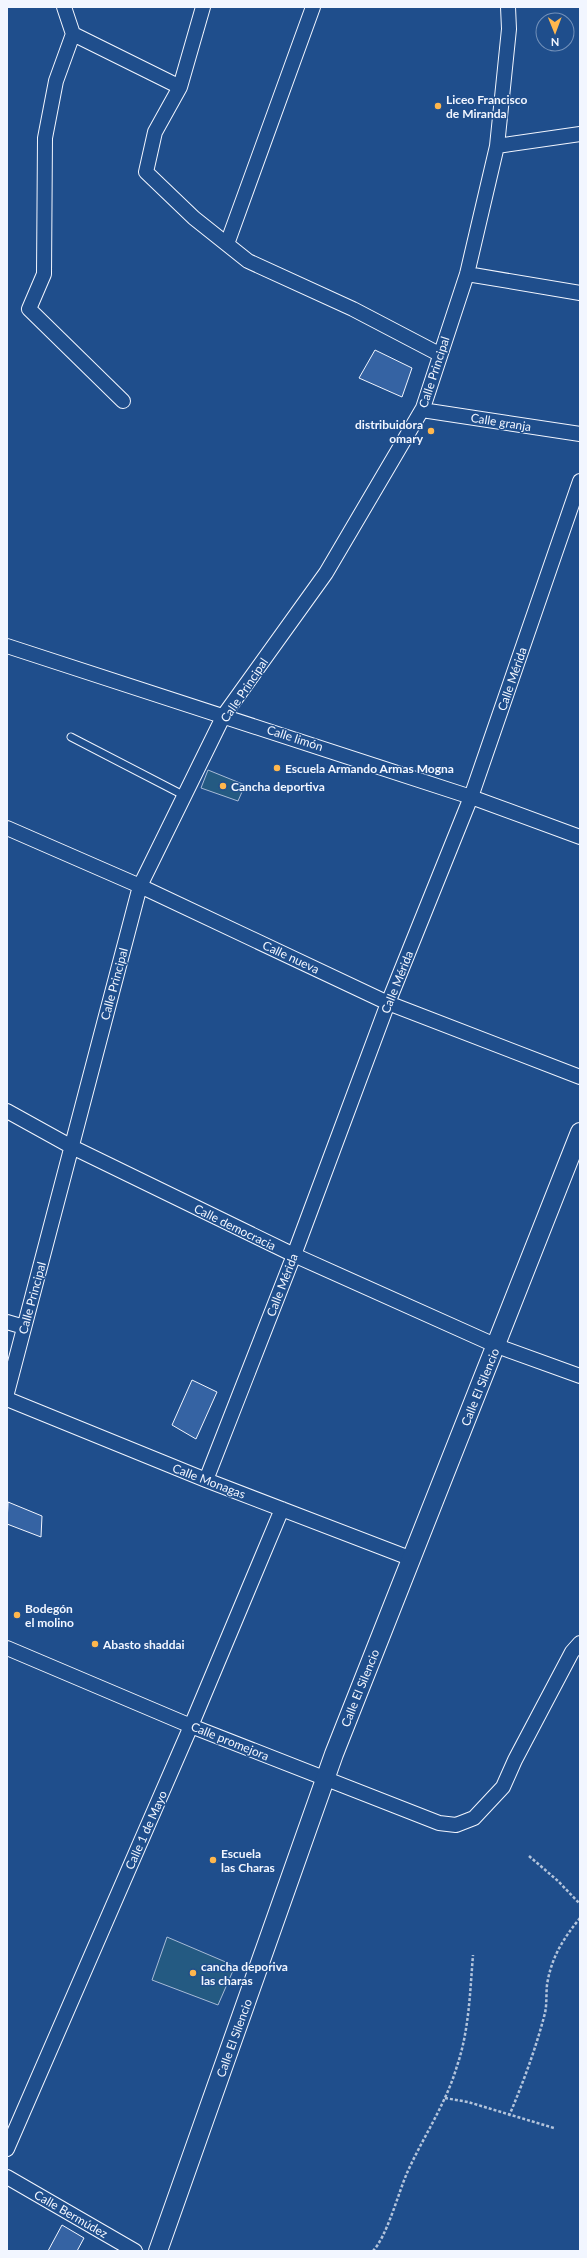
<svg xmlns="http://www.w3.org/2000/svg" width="587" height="2258" viewBox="0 0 587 2258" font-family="Lato,sans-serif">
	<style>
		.green { fill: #245a82; stroke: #a8bbd7 }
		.building { fill: #3563a3; stroke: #f2f6ff }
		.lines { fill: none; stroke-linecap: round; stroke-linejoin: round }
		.service-casing { stroke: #f2f6ff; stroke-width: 9 }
		.minor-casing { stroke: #f2f6ff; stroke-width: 16 }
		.tertiary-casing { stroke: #f2f6ff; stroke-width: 20 }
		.path { stroke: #b3c4dc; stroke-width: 2.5; stroke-dasharray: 3 2; stroke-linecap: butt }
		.service { stroke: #1f4e8c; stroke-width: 7 }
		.minor { stroke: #1f4e8c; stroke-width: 14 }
		.tertiary { stroke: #1f4e8c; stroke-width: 18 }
		.poi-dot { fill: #ffb74d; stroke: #1f4e8c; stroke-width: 1.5 }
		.labels { text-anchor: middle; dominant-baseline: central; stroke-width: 3; stroke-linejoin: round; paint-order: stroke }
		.poi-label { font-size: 12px; font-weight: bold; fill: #f2f6ff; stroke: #1f4e8c; text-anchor: start }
		.street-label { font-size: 12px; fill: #f2f6ff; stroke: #1f4e8c }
	</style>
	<rect width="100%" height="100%" fill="#1f4e8c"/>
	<!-- green -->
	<path class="green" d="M208,770L245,785L238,801L201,788Z
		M167,1937L235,1966L218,2005L152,1980Z"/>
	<!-- building -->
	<path class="building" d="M375,350L412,368L402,397L359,378Z
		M192,1380L217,1392L196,1439L172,1425Z
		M8,1502L42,1516L41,1537L7,1524Z
		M62,2225L84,2238L77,2251H48Z"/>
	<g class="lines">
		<!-- service casing -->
		<g class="service-casing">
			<path id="service" d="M71,737L185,796"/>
		</g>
		<!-- minor casing -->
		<g class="minor-casing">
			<path id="minor" d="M64,7L73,34L56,81L45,138L44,274L29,309L123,401
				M203,7L180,87L155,132L146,172L194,218L248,261L353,309L439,354
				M73,34L180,87
				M497,146L580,134
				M227,244L313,7
				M467,274L580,293
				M422,410L580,434
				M7,646L471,797L580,837
				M7,828L140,886L388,1003L580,1077
				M7,1111L72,1147L294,1255L497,1346L580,1376
				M7,1322L24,1327
				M7,1393L140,886L224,715L326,573L423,408L467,274L497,146L509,29L508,7
				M7,1399L206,1480L412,1559
				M206,1480L294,1255L388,1003L471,797L580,481
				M7,1648L191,1726L439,1823L456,1825L474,1818L503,1787L515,1760L572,1652L580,1643
				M7,2149L191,1726L282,1509
				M7,2177L135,2251"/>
		</g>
		<!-- tertiary casing -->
		<g class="tertiary-casing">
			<path id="tertiary" d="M158,2251L334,1754L580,1132"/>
		</g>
		<!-- path -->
		<path class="path" d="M529,1856L558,1881L580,1904
			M445,2098L468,2102L554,2128
			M509,2116C523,2083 536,2048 545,2013C547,2004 546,1994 547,1985C551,1958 563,1939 580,1918
			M373,2251C387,2236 398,2194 407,2173C423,2137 446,2104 457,2066C469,2031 470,1992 473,1955"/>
		<!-- service -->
		<use href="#service" class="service"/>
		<!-- minor -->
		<use href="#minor" class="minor"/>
		<!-- tertiary -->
		<use href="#tertiary" class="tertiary"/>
	</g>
	<!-- markers -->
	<g class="poi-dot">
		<circle cx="438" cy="106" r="4"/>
		<circle cx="431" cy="431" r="4"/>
		<circle cx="277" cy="768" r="4"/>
		<circle cx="223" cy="786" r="4"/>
		<circle cx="17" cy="1615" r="4"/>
		<circle cx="95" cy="1644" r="4"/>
		<circle cx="213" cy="1860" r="4"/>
		<circle cx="193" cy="1973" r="4"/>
	</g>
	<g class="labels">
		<!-- poi labels -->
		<g class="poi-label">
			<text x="446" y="99">Liceo Francisco<tspan x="446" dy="14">de Miranda</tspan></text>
			<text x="423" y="424" text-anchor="end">distribuidora<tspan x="423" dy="14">omary</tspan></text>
			<text x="285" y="768">Escuela Armando Armas Mogna</text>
			<text x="231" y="786">Cancha deportiva</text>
			<text x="25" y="1608">Bodegón<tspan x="25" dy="14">el molino</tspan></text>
			<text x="103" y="1644">Abasto shaddai</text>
			<text x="221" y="1853">Escuela<tspan x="221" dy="14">las Charas</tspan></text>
			<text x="201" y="1966">cancha deporiva<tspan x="201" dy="14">las charas</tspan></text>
		</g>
		<!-- street labels -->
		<g class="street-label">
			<text transform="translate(434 372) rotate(-72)">Calle Principal</text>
			<text transform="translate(501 422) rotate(9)">Calle granja</text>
			<text transform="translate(512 679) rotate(-71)">Calle Mérida</text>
			<text transform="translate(244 690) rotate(-56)">Calle Principal</text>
			<text transform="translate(295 738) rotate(18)">Calle limón</text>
			<text transform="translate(291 957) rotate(25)">Calle nueva</text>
			<text transform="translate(397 982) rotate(-68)">Calle Mérida</text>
			<text transform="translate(114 984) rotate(-75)">Calle Principal</text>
			<text transform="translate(235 1227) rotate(26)">Calle democracia</text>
			<text transform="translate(282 1285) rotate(-69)">Calle Mérida</text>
			<text transform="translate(32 1298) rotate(-75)">Calle Principal</text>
			<text transform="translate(480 1387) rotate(-68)">Calle El Silencio</text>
			<text transform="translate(209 1481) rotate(21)">Calle Monagas</text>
			<text transform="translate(360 1688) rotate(-68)">Calle El Silencio</text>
			<text transform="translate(230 1741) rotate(22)">Calle promejora</text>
			<text transform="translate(146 1830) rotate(-66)">Calle 1 de Mayo</text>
			<text transform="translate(234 2038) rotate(-70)">Calle El Silencio</text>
			<text transform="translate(71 2214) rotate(30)">Calle Bermúdez</text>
		</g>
	</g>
	<!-- border -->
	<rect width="587" height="2258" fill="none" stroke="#f2f6ff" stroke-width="16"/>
	<!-- north arrow -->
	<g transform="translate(555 32) rotate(179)"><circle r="19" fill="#1f4e8c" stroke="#7391ba"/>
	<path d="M0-3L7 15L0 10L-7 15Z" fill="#ffb74d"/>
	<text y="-6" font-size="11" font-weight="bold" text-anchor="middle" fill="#f2f6ff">N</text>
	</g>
</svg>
